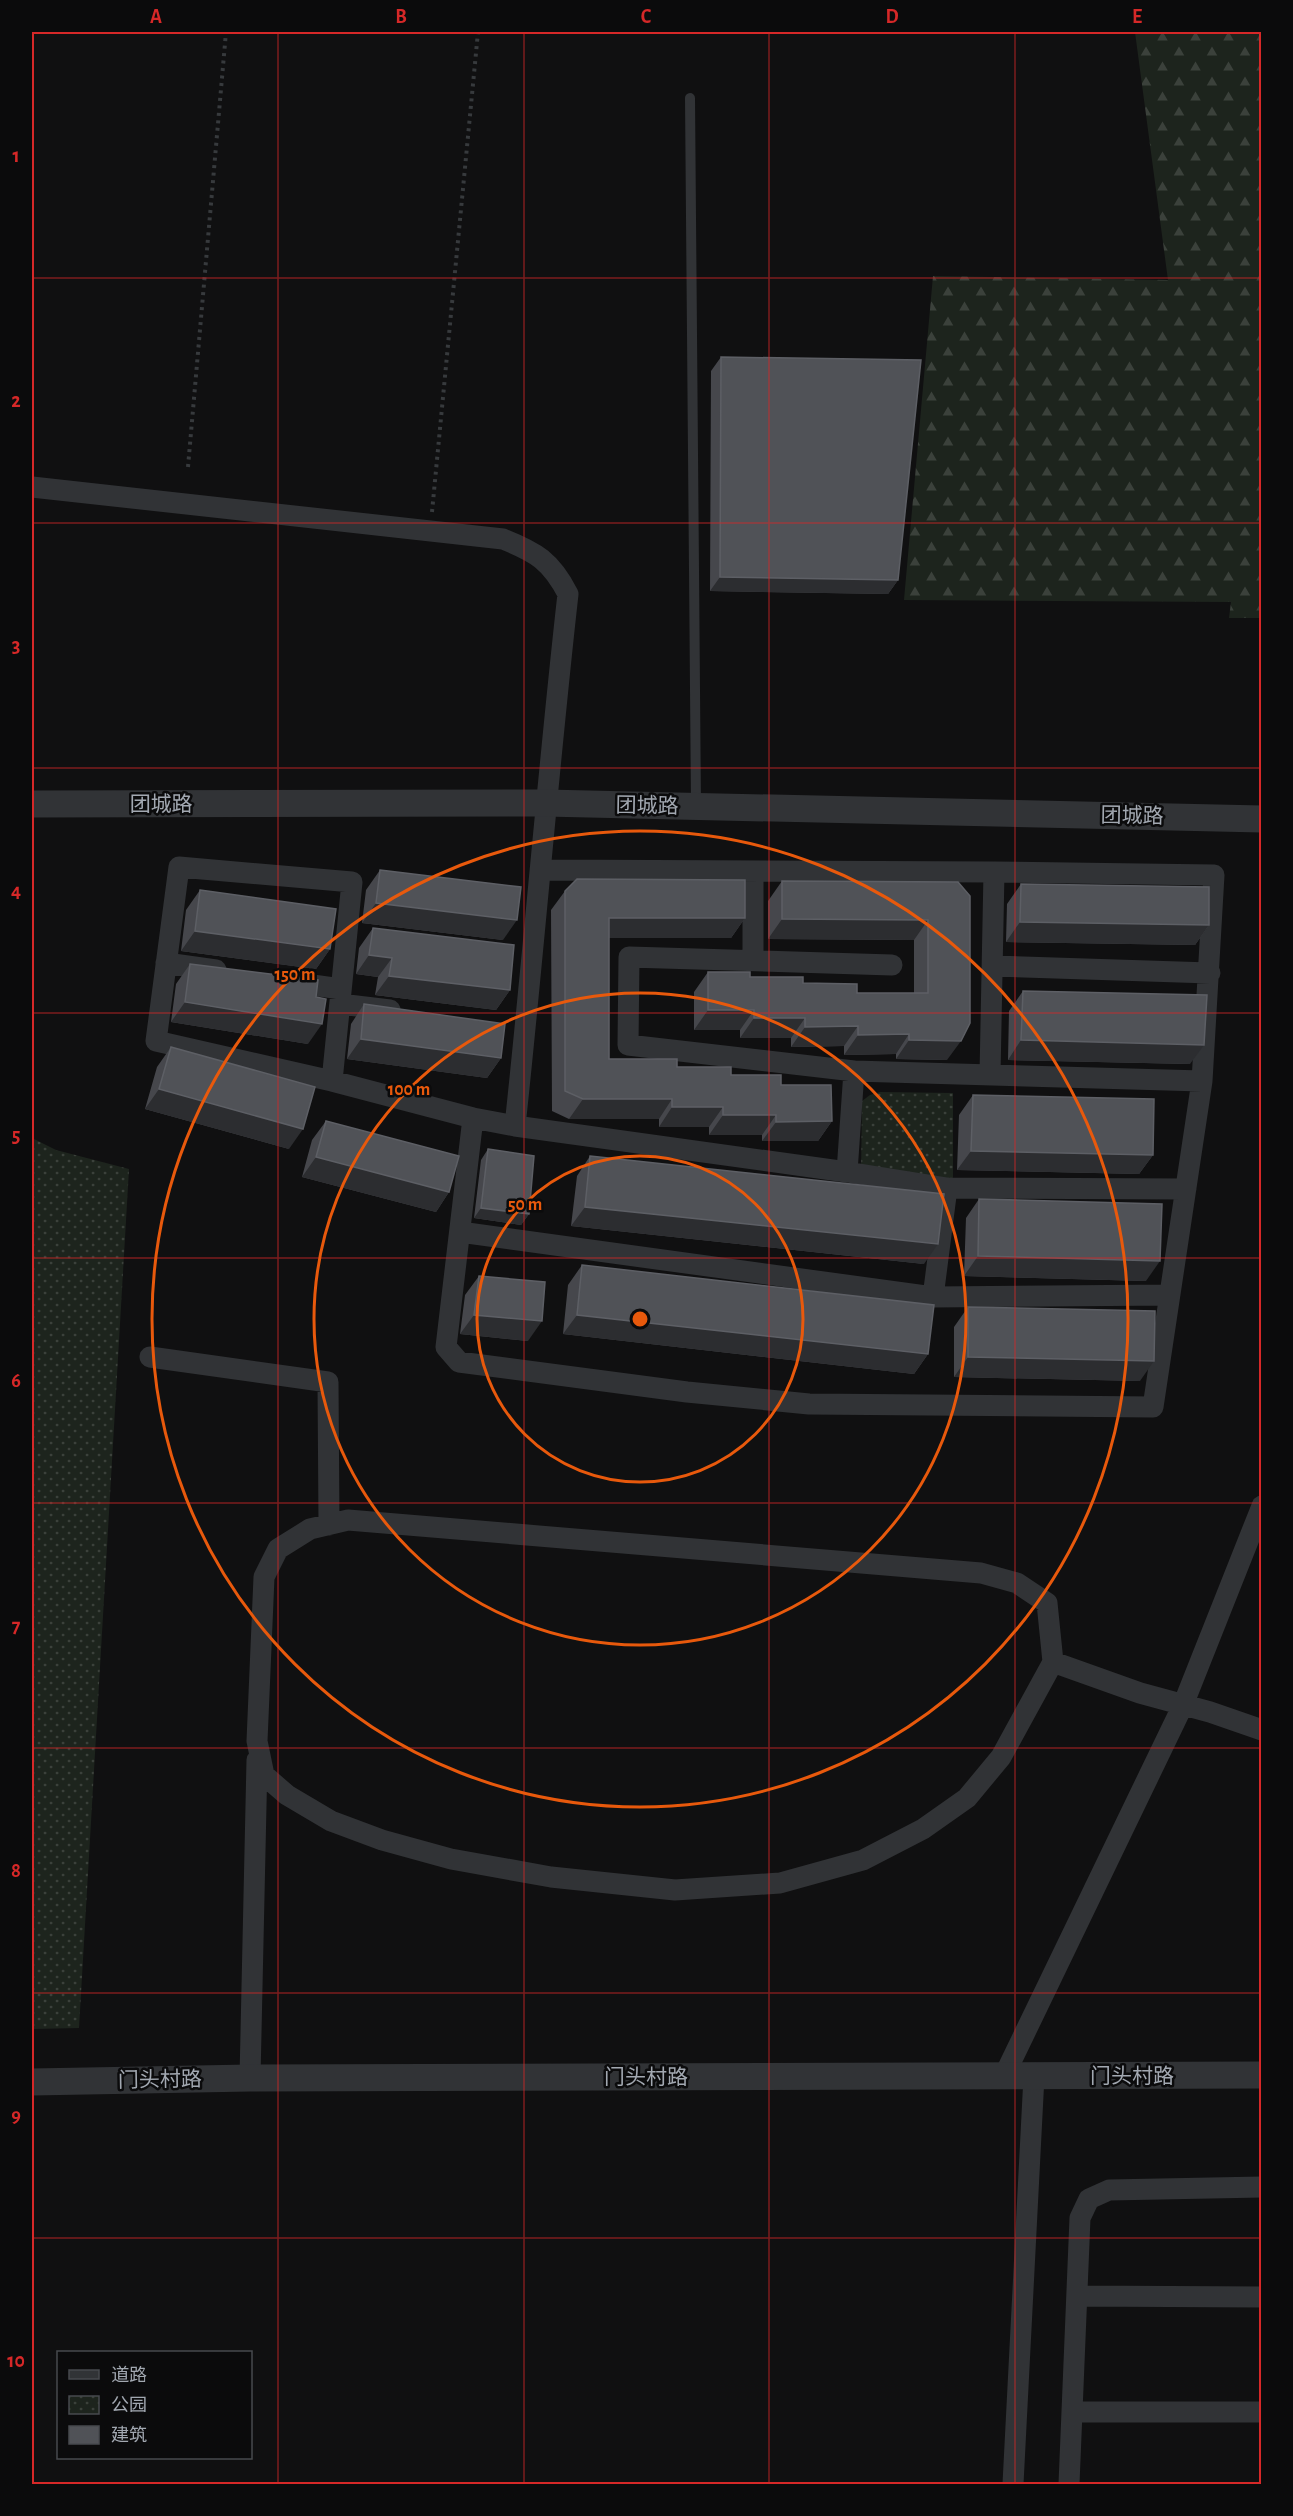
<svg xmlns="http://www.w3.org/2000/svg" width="1293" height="2516" viewBox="0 0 1293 2516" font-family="'Alegreya Sans','Noto Sans SC',sans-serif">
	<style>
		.forest { fill: url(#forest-firs) }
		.park { fill: url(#park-dots) }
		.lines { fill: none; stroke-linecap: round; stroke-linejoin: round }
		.path { stroke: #373a3d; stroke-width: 4; stroke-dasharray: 3 4.5; stroke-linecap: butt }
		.service { stroke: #313336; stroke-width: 10 }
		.minor { stroke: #313336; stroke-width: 21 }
		.tertiary { stroke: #313336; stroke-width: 27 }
		.wall { fill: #46474c }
		.shaded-wall { fill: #2c2d30 }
		.building { fill: #505257; stroke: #5d5f65; stroke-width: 1.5 }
		.grid { fill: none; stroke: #d62828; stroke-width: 1.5; stroke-opacity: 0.55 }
		.ring { fill: none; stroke: #e8590c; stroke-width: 3 }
		.labels { text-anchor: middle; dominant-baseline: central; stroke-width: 5; stroke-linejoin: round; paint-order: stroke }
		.street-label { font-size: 21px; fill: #a2a8b1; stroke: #0b0b0c }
		.centre { fill: #e8590c; stroke: #0b0b0c; stroke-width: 3 }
		.ring-label { font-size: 18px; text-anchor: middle; font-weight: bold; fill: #e8590c; stroke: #0b0b0c; stroke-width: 5; stroke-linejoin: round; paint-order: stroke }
		.neatline { fill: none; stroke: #d62828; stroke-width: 2 }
		.grid-label { font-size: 20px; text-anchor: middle; font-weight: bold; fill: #d62828 }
	</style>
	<defs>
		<pattern id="forest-firs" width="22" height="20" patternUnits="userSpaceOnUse" patternTransform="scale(1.5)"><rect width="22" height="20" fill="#1d241d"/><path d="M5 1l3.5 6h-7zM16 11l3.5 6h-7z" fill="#3b413b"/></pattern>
		<pattern id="park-dots" width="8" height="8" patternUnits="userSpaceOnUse" patternTransform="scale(1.5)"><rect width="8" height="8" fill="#1d241d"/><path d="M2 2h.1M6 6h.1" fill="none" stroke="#3b413b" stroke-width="1.8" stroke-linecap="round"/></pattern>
	</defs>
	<rect width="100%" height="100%" fill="#101011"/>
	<!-- forest -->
	<path class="forest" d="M1135,32H1261V618H1229L1231,602L904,600L933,276L1168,280Z"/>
	<!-- park -->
	<path class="park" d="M880,1092L953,1093V1182L861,1175L862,1101L870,1095Z
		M32,1138L56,1150L129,1169L79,2028L32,2029Z"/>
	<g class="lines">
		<!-- path -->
		<path class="path" d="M188,467L226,32
			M432,512L478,32"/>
		<!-- service -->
		<path class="service" d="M690,98L696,806"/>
		<!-- minor -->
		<path class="minor" d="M32,487L503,539C536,552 551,561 568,594C548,771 534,949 515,1126L847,1172L854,1071L628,1045L629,957L892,965
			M542,870L994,872
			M753,961V871
			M166,963L216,970
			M993,966L1210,973
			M291,982L341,989
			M340,1004L390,1010
			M854,1071L1202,1081L1214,875L994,872L990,1075
			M332,1081L352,882L179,867L156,1041L332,1081L473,1118L515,1126
			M473,1118L446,1347L459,1362L687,1392L809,1404L1153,1407L1202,1081
			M847,1172L947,1188L1186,1189
			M460,1232L933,1297L1170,1295
			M933,1297L947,1188
			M150,1357L328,1382L329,1525
			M348,1520L981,1573L1017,1583L1047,1603L1053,1662L1001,1757L967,1798L923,1829L863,1860L780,1883L675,1890L551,1877L451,1859L382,1840L331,1821L287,1795L264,1775L257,1741L264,1577L278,1549L310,1529Z
			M1053,1662L1140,1693L1210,1712L1262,1730
			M1004,2076L1183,1705L1262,1506
			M250,2078L257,1760
			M1077,2296L1262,2297
			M1072,2412H1262
			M1013,2484L1034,2076
			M1069,2484L1080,2218L1089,2199L1109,2190L1262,2187"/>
		<!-- tertiary -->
		<path class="tertiary" d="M32,804L545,803L1262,819
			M32,2082L250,2078L1262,2075"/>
	</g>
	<!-- wall -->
	<path class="wall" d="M721,357L898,580L888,594L710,591L711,371Z
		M380,870L503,940L362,923L366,890Z
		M782,881L958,882L947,1060L896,1059V1054L844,1055V1046L791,1047V1038H740V1030H694V992L708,972L803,983L857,993H914V940L768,939V901Z
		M1021,884L1209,925L1195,945L1006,942L1007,904Z
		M200,890L330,949L316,969L181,951L186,910Z
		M565,891L745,918L731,938H609V1059L677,1067L731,1075L781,1085L832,1121L818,1141H762V1135H709V1127H659V1119H569L552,1111L551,910Z
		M373,928L510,990L496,1010L375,995L378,977L356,974L359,948Z
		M190,964L308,1044L171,1022L176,984Z
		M1023,991L1190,1064L1008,1060L1009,1011Z
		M364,1004L501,1058L487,1078L347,1059L351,1024Z
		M171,1047L289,1149L145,1109L157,1067Z
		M973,1095L1153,1155L1139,1174L957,1170L959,1115Z
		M326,1121L449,1192L436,1212L302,1177L312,1140Z
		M488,1149L529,1214L521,1225L474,1218L481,1160Z
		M590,1156L924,1264L571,1226L577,1176Z
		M979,1199L1146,1281L964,1276L966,1218Z
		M582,1265L928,1354L914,1374L563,1334L568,1285Z
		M479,1276L528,1341L460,1334L465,1295Z
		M968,1307L1140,1381L954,1377V1327Z"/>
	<!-- shaded-wall -->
	<path class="shaded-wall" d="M720,577L898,580L888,594L710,591Z
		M376,903L517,920L503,940L362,923Z
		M609,918H745L731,938H595Z
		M782,919L928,920L914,940L768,939Z
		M1020,922L1209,925L1195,945L1006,942Z
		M195,931L330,949L316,969L181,951Z
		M369,955L392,958L378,977L356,974Z
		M389,976L510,990L496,1010L375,995Z
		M185,1002L322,1024L308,1044L171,1022Z
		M708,1010H754L740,1030H694Z
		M754,1018H805L791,1038H740Z
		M858,1026L844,1046L791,1047L805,1027Z
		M909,1034L896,1054L844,1055L858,1035Z
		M361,1039L501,1058L487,1078L347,1059Z
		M909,1040L961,1041L947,1060L896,1059Z
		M1021,1040L1204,1045L1190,1064L1008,1060Z
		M159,1089L303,1129L289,1149L145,1109Z
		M583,1099H672L659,1119H569Z
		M672,1107H723L709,1127H659Z
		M723,1115H776L762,1135H709Z
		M832,1121L818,1141H762L776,1122Z
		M971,1151L1153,1155L1139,1174L957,1170Z
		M316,1157L449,1192L436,1212L302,1177Z
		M585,1207L938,1244L924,1264L571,1226Z
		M481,1208L529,1214L521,1225L474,1218Z
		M978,1256L1160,1261L1146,1281L964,1276Z
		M474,1315L542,1321L528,1341L460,1334Z
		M577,1315L928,1354L914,1374L563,1334Z
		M968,1357L1154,1361L1140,1381L954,1377Z"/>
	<!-- building -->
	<path class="building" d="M721,357L921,360L898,580L720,577Z
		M380,870L521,887L517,920L376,903Z
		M577,879L745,880V918H609V1059H677V1067H731V1075H781V1085H831L832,1121L776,1122V1115H723V1107H672V1099H583L565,1091V891Z
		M782,881L958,882L970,896V1023L961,1041L909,1040V1034L858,1035V1026L805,1027V1018H754V1010H708V972H750V977H803V983L857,984V993H928V920L782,919Z
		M1021,884L1209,887V925L1020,922Z
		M200,890L336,909L330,949L195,931Z
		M373,928L514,945L510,990L389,976L392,958L369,955Z
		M190,964L318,980L316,997L326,999L322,1024L185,1002Z
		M1023,991L1207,995L1204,1045L1021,1040Z
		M364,1004L505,1024L501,1058L361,1039Z
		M171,1047L315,1087L303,1129L159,1089Z
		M973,1095L1154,1099L1153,1155L971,1151Z
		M326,1121L459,1156L449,1192L316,1157Z
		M488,1149L534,1156L529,1214L481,1208Z
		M590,1156L944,1194L938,1244L585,1207Z
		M979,1199L1162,1204L1160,1261L978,1256Z
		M582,1265L934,1305L928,1354L577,1315Z
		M479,1276L545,1282L542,1321L474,1315Z
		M968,1307L1155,1311L1154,1361L968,1357Z"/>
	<!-- grid -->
	<path class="grid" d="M278,32V2484M524,32V2484M769,32V2484M1015,32V2484M32,278H1262M32,523H1262M32,768H1262M32,1013H1262M32,1258H1262M32,1503H1262M32,1748H1262M32,1993H1262M32,2238H1262"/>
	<!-- distance rings -->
	<g class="ring">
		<circle cx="640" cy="1319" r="163"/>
		<circle cx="640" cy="1319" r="326"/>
		<circle cx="640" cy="1319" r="488"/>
	</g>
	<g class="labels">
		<!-- street labels -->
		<g class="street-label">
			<text x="161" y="804">团城路</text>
			<text transform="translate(647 806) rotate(1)">团城路</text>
			<text transform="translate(1132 816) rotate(1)">团城路</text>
			<text x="1132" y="2076">门头村路</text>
			<text x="646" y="2077">门头村路</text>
			<text transform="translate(160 2080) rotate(-1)">门头村路</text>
		</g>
	</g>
	<circle cx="640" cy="1319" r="9" class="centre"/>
	<g class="ring-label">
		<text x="295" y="980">150 m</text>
		<text x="409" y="1095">100 m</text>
		<text x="525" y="1210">50 m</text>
	</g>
	<!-- border -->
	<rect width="1293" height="2516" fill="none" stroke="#0b0b0c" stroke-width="66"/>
	<!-- legend -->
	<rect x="57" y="2351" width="195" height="108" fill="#0b0b0c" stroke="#474a4e" stroke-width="1.5"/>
	<rect x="69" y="2370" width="30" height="9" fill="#313336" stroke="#474a4e" stroke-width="1.5"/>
	<text x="111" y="2381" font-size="18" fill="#a2a8b1">道路</text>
	<rect x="69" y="2396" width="30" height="18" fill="url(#park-dots)" stroke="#474a4e" stroke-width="1.5"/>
	<text x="111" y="2411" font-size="18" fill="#a2a8b1">公园</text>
	<rect x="69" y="2426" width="30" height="18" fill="#505257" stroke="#474a4e" stroke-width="1.5"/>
	<text x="111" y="2441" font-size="18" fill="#a2a8b1">建筑</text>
	<rect x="33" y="33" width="1227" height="2450" class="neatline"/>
	<g class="grid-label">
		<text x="156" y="23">A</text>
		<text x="401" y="23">B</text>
		<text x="646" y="23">C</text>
		<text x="892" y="23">D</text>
		<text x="1137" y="23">E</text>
		<text x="16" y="162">1</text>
		<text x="16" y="407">2</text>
		<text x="16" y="652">3</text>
		<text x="16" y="897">4</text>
		<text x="16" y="1142">5</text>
		<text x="16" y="1387">6</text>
		<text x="16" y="1632">7</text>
		<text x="16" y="1877">8</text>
		<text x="16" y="2122">9</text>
		<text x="16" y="2367">10</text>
	</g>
</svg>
